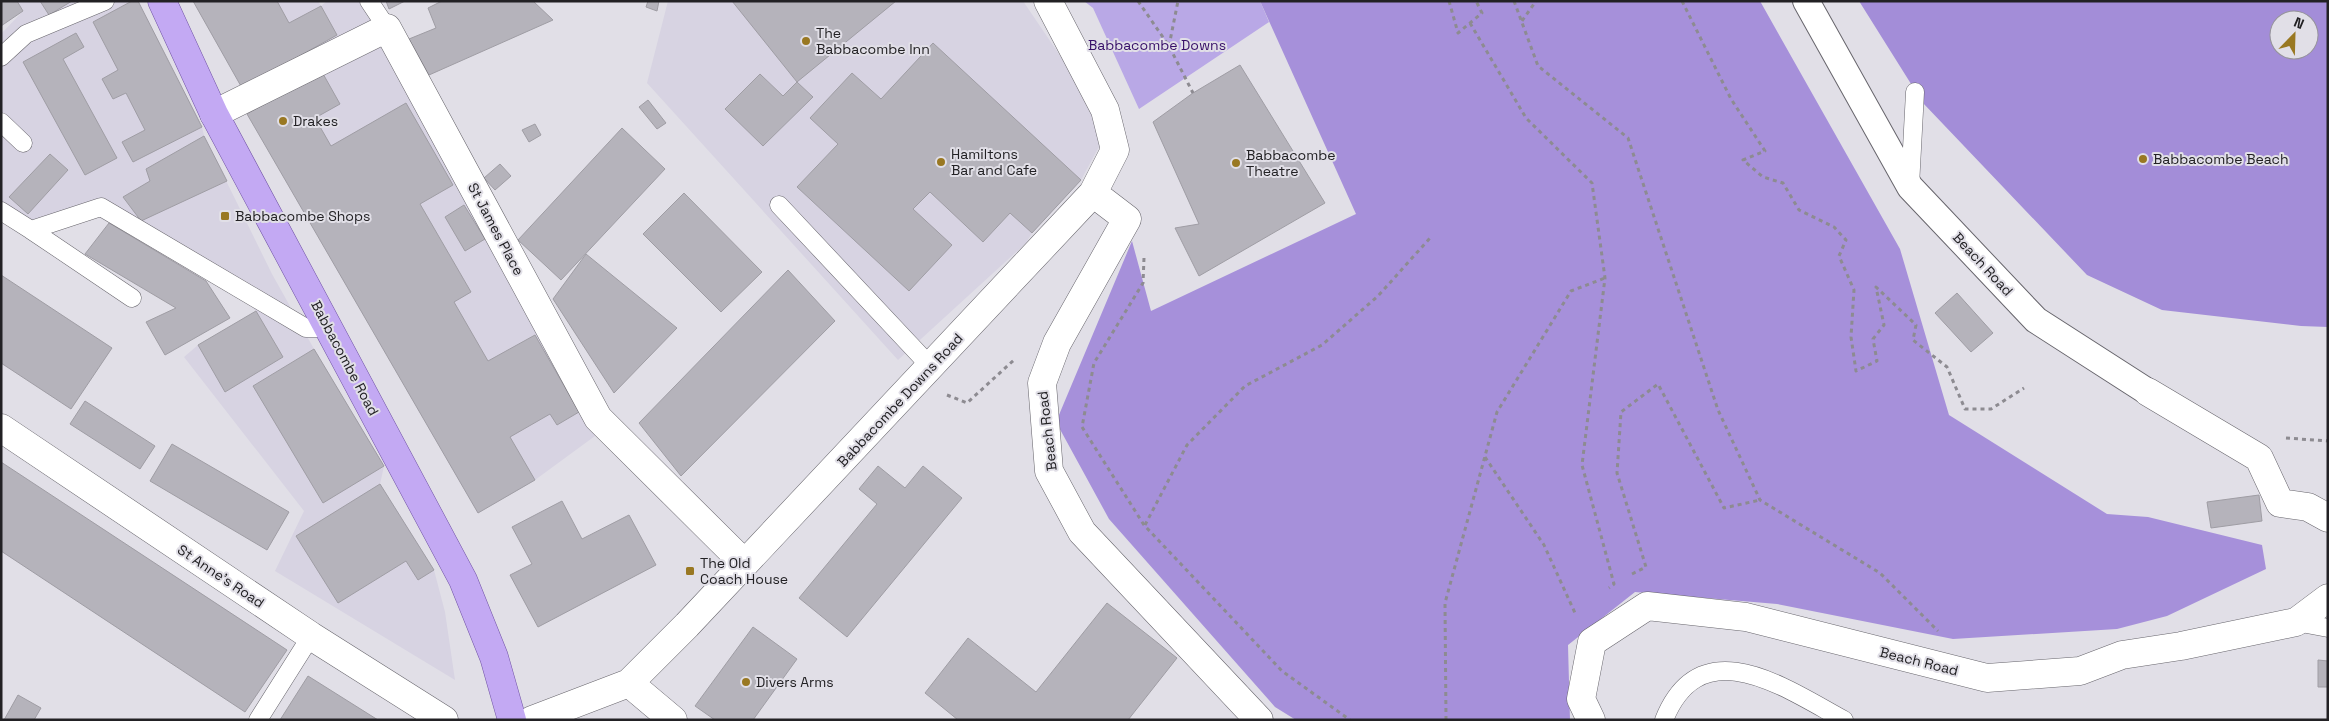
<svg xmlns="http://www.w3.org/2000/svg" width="2329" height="721" viewBox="0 0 2329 721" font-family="'Space Grotesk',sans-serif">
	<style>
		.built { fill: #d7d3e2 }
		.green { fill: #b9a8e6 }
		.forest { fill: #a690da }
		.water { fill: #a38dd8; fill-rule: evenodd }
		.building { fill: #b5b3bb; stroke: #9f9da4 }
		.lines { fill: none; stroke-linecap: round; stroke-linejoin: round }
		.service-casing { stroke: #67656c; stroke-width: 19 }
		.pedestrian-casing { stroke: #67656c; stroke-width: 28 }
		.minor-casing { stroke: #67656c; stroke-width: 29 }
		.primary-casing { stroke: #7154a5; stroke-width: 29 }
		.path { stroke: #8d8b91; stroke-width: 3; stroke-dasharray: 4 4; stroke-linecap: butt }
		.service { stroke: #fff; stroke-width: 18 }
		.pedestrian { stroke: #fff; stroke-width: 26 }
		.minor { stroke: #fff; stroke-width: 28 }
		.primary { stroke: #c3a9f3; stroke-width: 28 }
		.poi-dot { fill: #997822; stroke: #e1dfe7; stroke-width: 2 }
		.labels { text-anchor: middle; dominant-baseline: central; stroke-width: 4; stroke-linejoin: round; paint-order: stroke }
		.poi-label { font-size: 14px; fill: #222124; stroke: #e1dfe7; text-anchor: start }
		.park-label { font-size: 14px; fill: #370f68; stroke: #e1dfe7 }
		.street-label { font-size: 14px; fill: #222124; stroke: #e1dfe7 }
	</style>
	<rect width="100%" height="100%" fill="#e1dfe7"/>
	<!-- built -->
	<path class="built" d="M17,1H138L202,127L204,136L272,274L314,349L384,466L380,484L434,570L445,612L455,680L275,571L304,511L184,357L198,345L256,311L228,282L101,207L31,230L1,211V34L23,11Z
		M193,1H318L321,6L327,1H369L598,418L595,436L535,480L478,513L247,114L242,88Z
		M668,1H1023L1109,128L1081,180L1032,233L1026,243L898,360L647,83Z"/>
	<!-- green -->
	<path class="green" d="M1084,1H1260L1269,22L1139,109L1093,8Z"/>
	<!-- forest -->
	<path class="forest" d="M1260,1H1760L1900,249L1949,415L2107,514L2148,517L2262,545L2266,569L2167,616L2117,629L1953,639L1777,604L1635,592L1568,645L1570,720H1296L1275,707L1109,519L1056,422L1132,241L1151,311L1356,214Z"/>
	<!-- water -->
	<path class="water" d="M1859,1H2328V327L2301,326L2162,310L2087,275L1923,103ZM2279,20H2309V50H2279Z"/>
	<!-- building -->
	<path class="building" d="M1,1H17L23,11L1,26Z
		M40,1H72L49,15Z
		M132,1H138L202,127L133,162L122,142L145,130L126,93L113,99L102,79L118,70L93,22Z
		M193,1H277L289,23L321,6L337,35L242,88Z
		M386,1H405L389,9Z
		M442,1H533L553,20L429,75L409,39L436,28L428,8Z
		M648,1H659L657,11L646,7Z
		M732,1H896L797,82Z
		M76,33L84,47L63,59L117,158L85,175L23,62Z
		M933,43L1081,180L1032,233L1010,213L983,242L930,192L913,209L952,245L909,291L797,187L838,144L810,118L852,73L881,99Z
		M1240,65L1325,203L1199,276L1175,228L1199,224L1153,122L1193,93Z
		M322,72L340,104L315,118L331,146L406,103L453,185L420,204L471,292L454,302L488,361L535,335L579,412L557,425L550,414L510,437L535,480L478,513L247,114Z
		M760,74L783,96L797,82L813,97L763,146L725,109Z
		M648,100L666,123L657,129L639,107Z
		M535,124L541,135L529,142L522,130Z
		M622,128L665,169L561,280L518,240Z
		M204,136L227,181L141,221L123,197L150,181L146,169Z
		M50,154L68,170L28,214L9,197Z
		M500,164L511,176L495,190L484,178Z
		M684,193L762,272L721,312L643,234Z
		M464,205L485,239L465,251L445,217Z
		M109,223L206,281L230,318L165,355L146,322L176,308L85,254Z
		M586,254L677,328L614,393L553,299Z
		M788,270L835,321L681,476L639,423Z
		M1,275L112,348L71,409L1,363Z
		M1957,293L1993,333L1971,352L1935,313Z
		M256,311L283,357L225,392L198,345Z
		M314,349L384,466L323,503L253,386Z
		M85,401L155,446L140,469L70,424Z
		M172,444L289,512L267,550L150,481Z
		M1,462L287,650L245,712L1,551Z
		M878,466L905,488L923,466L962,498L847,637L799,598L877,504L859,489Z
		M380,484L434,570L418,580L406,561L338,603L296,536Z
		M2259,495L2262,521L2211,528L2207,502Z
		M562,501L582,539L629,515L656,565L538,627L510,575L532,564L512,527Z
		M1107,603L1177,658L1128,720H958L925,693L968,638L1036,692Z
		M753,627L797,659L753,720H715L695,706Z
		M2318,660L2328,661V687H2318Z
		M308,676L378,720H280Z
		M18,695L41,708L34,720H4Z"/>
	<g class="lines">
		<!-- service casing -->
		<g class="service-casing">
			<path id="service" d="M369,1L387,28
				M1,57L26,34L105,1
				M1,122L23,143
				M1910,186L1915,92
				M779,205L931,367
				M1,211L31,230L101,207L306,328H329
				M31,230L132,298
				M2296,622L2328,628
				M258,720L311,636
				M1664,720C1701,628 1785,688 1844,720"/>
		</g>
		<!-- pedestrian casing -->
		<g class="pedestrian-casing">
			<path id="pedestrian" d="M1806,1L1910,187L2036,320L2148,392"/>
		</g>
		<!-- minor casing -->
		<g class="minor-casing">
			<path id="minor" d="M214,114L387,28L598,418L744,563
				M1093,193L1127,219L1057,343L1042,383L1049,471L1082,532L1259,720
				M2148,392L2259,458L2280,503L2308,507L2328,518
				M1,428L311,636L444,720
				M629,683L673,720
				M532,720L629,683L687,625L1093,193L1115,150L1105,110L1048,1
				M1591,720L1581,699L1592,642L1647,606L1746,617L1987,678L2080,671L2122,655L2181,646L2296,622L2328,598"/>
		</g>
		<!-- primary casing -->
		<g class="primary-casing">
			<path id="primary" d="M162,1L214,114L463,580L494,657L512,720"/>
		</g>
		<!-- path -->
		<path class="path" d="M1138,1L1169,46L1193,93
			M1449,1L1458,33L1482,13L1476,1
			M1514,1L1538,66L1628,138L1718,410L1760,500L1880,573L1938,631
			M1682,1L1731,99L1765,151L1743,160L1763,177L1783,183L1799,210L1834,227L1846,240L1839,256L1854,290L1851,337L1856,371L1877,361L1873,339L1884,325L1876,287L1916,325L1913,340L1947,367L1965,409H1991L2024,388
			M1522,21L1536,1
			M1470,23L1526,118L1592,183L1605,278L1582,465L1614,584L1609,588
			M1169,46L1178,1
			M1144,258L1143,283L1094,363L1082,427L1144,525L1282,671L1350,720
			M947,395L967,403L1015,359
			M2286,438L2328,441
			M1485,457L1544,545L1575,613
			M1145,525L1187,445L1245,386L1322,345L1378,296L1430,238
			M1632,574L1646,567L1617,473L1621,412L1658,384L1724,508L1760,500
			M1446,720L1445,603L1497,412L1571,291L1605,278"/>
		<!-- service -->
		<use href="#service" class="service"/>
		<!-- pedestrian -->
		<use href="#pedestrian" class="pedestrian"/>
		<!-- minor -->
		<use href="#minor" class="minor"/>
		<!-- primary -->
		<use href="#primary" class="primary"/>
	</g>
	<!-- markers -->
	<g class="poi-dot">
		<circle cx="806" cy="41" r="5"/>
		<circle cx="283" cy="121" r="5"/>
		<circle cx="2143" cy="159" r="5"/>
		<circle cx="941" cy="162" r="5"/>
		<circle cx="1236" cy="163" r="5"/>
		<rect x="220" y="211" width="10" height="10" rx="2.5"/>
		<rect x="685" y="566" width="10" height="10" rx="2.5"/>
		<circle cx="746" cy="682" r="5"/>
	</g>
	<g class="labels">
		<!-- poi labels -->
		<g class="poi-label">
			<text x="816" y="33">The<tspan x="816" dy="16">Babbacombe Inn</tspan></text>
			<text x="293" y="121">Drakes</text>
			<text x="951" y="154">Hamiltons<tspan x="951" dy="16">Bar and Cafe</tspan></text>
			<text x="1246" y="155">Babbacombe<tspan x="1246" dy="16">Theatre</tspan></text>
			<text x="2153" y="159">Babbacombe Beach</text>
			<text x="235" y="216">Babbacombe Shops</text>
			<text x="700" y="563">The Old<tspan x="700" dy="16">Coach House</tspan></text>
			<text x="756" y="682">Divers Arms</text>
		</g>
		<!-- park labels -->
		<g class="park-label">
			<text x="1157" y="45">Babbacombe Downs</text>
		</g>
		<!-- street labels -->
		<g class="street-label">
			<text transform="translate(496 229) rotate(62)">St James Place</text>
			<text transform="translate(1983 264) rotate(47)">Beach Road</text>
			<text transform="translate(345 358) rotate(62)">Babbacombe Road</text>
			<text transform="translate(900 400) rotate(-47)">Babbacombe Downs Road</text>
			<text transform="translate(1047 431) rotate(-97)">Beach Road</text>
			<text transform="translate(221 576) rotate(34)">St Anne's Road</text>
			<text transform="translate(1919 661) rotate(14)">Beach Road</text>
		</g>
	</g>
	<!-- border -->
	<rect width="2329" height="721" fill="none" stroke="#222124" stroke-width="5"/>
	<!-- north arrow -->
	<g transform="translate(2294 35) rotate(23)"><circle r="24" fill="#e1dfe7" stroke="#959399"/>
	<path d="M0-4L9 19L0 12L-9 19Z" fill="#997822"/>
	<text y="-8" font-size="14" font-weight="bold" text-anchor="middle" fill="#222124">N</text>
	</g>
</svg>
